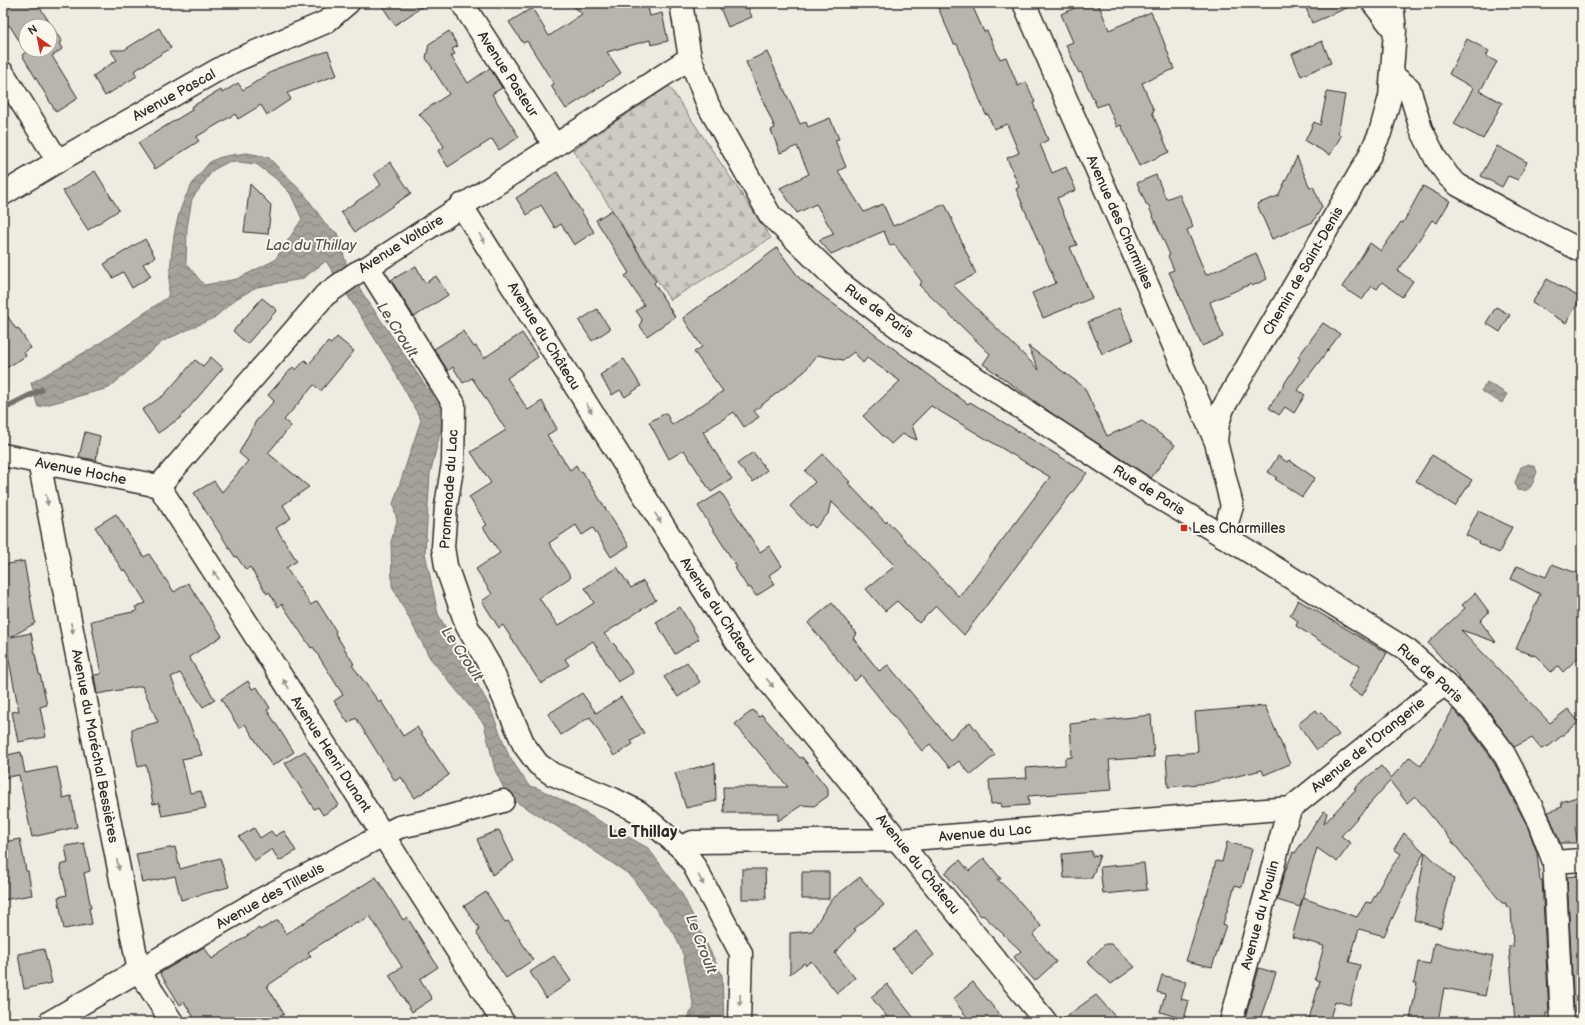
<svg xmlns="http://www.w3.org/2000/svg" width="1585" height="1025" viewBox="0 0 1585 1025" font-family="'Balsamiq Sans',sans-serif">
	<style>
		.forest { fill: url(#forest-firs); stroke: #7c7b76 }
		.water { fill: url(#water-waves); stroke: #74726e; fill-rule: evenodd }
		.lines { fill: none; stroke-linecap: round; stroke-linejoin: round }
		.stream { stroke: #74726e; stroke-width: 6 }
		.building { fill: #b8b5ae; stroke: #2b2b2b; fill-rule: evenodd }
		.minor-casing { stroke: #2b2b2b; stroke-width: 25 }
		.tertiary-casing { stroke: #2b2b2b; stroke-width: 25 }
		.minor { stroke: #fbf7ec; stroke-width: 22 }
		.tertiary { stroke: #fbf7ec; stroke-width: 22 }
		.oneway { fill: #93918c }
		.poi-dot { fill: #c8321e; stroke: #fbf7ec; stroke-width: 1.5 }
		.labels { text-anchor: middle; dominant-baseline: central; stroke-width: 4; stroke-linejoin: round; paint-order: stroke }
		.street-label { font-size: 14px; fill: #2b2b2b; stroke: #fbf7ec }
		.poi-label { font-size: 14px; fill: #2b2b2b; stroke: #fbf7ec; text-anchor: start }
		.water-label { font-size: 15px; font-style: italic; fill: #555552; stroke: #fbf7ec }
		.quarter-label { font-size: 16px; font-weight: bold; fill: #2b2b2b; stroke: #fbf7ec }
	</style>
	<defs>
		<pattern id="forest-firs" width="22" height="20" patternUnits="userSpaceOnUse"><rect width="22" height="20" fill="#cecbc2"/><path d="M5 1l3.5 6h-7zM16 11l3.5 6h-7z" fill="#b1aea7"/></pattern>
		<pattern id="water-waves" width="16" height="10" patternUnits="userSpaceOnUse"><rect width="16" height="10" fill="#a4a29a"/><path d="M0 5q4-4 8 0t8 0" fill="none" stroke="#86847e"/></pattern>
	</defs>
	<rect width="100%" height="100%" fill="#eeebe0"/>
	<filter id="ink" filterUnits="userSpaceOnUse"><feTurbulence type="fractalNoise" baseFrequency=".025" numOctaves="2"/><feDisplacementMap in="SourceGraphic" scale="8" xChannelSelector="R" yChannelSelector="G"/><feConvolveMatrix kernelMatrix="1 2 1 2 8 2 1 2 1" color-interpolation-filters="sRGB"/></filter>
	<g filter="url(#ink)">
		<!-- forest -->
		<path class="forest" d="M669,86L771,238L670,300L573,150Z"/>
		<!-- water -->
		<path class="water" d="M247,153L268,157L305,195L327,226L337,233L346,263L363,294L440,407L442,425L430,474L425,553L438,614L489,705L509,756L529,786L537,788L562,800L648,848L681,892L722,975L724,1022H688V1016L694,1008L683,954L675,935L630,875L566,832L508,797L495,770L484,724L430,658L392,586L391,542L397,521L393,504L421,420L390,363L326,261L302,279L257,287L236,299L214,318L163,341L109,388L38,407L31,383L94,347L168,297C172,255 171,213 197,177C201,173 205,167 209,163C219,155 235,155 247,153ZM230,161L256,164L275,178L290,193L302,219L275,260L237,279L204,285L186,263L187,228L192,199L213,170Z
			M1487,382L1507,394L1502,403L1481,391Z
			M1529,464L1535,467L1537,472C1532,484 1532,493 1517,490L1515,483L1521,467Z"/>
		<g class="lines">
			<!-- stream -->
			<path class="stream" d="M3,409L41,390"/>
		</g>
		<!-- building -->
		<path class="building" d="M3,3H37L62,42L59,43L62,49L52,56L78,98L56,112L22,55L26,52L10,26H3ZM26,26H50V50H26Z
			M380,3H428L395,25Z
			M570,3H647L650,16L662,13L668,41L651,45L650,40L607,52L621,73L566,109L551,86L554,84L527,41L523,43L509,22L532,8L549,36L582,14Z
			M718,3H746L752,17L728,27Z
			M936,3H971L984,32L987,31L1000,59L1006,57L1018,86L1026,82L1035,102L1033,103L1048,140L1040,144L1052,173L1066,167L1076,190L1057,198L1077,245L1070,247L1092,298L1043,318L1032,293L1056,283L1016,189L1019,187L1007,158L1019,153L1007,124L994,129L988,114L986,115L957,44H954Z
			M1086,3H1098L1109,30L1151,12L1162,37L1174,69L1142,83L1154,111L1152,112L1169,152L1139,166L1121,125L1117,127L1107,103L1097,107L1081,72L1079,73L1066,45L1073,42L1061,14Z
			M1304,3H1358L1312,23Z
			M159,28L171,48L134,71L137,76L105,96L93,76L117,60L110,50H124Z
			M449,31L458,46L452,49L455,54L451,56L468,83L490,68L502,88L492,94L519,137L499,150L492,139L448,167L438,151L444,147L436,133L419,114L449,94L426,58L429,44Z
			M1467,39L1489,51L1486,56L1497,62L1480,91L1502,103L1483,139L1454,124L1473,88L1449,74Z
			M1322,41L1331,63L1301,76L1292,54Z
			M328,51L337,75L287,93L291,99L267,115L261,105L238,119L235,114L196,137L199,141L155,169L138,143L192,110L191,107L221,90L222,93L238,83L243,90L278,68Z
			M767,52L800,124L806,122L808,127L830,118L839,139L835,140L846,167L838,171L864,212L883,204L893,226L945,204L976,274L953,285L1039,370L1028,346L1084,387L1107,436L1142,421L1175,445L1151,478L1057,417L983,364L990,354L919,285L922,282L894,244L890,246L884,231L831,254L819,240L834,234L816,204L797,213L780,188L809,174L797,146L780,153L771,130L775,128L746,62Z
			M1327,92L1345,95L1338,134L1341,136L1330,155L1305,141L1314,122L1320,125Z
			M1497,146L1527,162L1518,180L1508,176L1502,187L1481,176Z
			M1297,157L1310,188L1313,186L1322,207L1313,222L1272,239L1257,204L1278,196Z
			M390,162L411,193L355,232L341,212L381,185L374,174Z
			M95,171L119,210L88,230L63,191Z
			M557,172L594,232L574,245L561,224L555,228L541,205L527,215L516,198Z
			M1156,175L1166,199L1179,194L1193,227L1187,230L1206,275L1256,253L1267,279L1252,286L1251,284L1210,302L1223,337L1202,346L1169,272L1174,270L1168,256L1170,255L1148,205L1147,206L1137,183Z
			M250,184L271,205L268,234L244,232Z
			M1423,186L1450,201L1437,223L1432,220L1398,271L1413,281L1402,297L1382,282L1377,289L1372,286L1362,300L1342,287L1370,243L1381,251L1401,222L1403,223Z
			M612,210L656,281L654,283L675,317L647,336L640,326L642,319L636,311L644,305L625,276L629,273L596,220Z
			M145,239L155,257L143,264L151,276L132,288L123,272L113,278L104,264Z
			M777,248L800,279L968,404L970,402L1087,473L964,635L936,606L919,623L897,601L885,611L866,589L895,566L831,501L828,514L815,528L811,524L809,526L790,506L815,482L805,471L823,454L850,482L848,483L886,523L887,521L959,597L1050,477L931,406L912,425L917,440L902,434L891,444L863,416L900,381L867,358L863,363L854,352L843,360L817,355L804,372L754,411L759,417L744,427L734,412L703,432L732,479L711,492L684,450L669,459L649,422L666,413L672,425L723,391L694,352L702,347L683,318Z
			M416,266L425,283L436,276L448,295L414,317L391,280Z
			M1547,279L1581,298L1566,323L1532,303Z
			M262,298L277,310L247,344L233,331Z
			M1496,307L1510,315L1500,332L1486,323Z
			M1119,308L1133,340L1102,354L1088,322Z
			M3,309L16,329L18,328L31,348L24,352L26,356L3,370Z
			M597,309L610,329L592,341L579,321Z
			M1323,323L1340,334L1298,390L1305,395L1294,413L1285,407L1279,415L1269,408L1300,359L1298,357Z
			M463,331L474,347L476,346L484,358L522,333L538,357L507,378L528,410L542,401L557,429L547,435L570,470L576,465L580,472L582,471L629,546L611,557L593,528L582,535L576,525L549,543L571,577L539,598L558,626L594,603L585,588L617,567L631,588L643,581L656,600L604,634L615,645L633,673L618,682L593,641L565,659L569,665L541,684L503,625L499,628L482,601L492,594L476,569L500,553L483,527L487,525L469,497L491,483L471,452L506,430L472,378L463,383L453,367L448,371L434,349Z
			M337,337L354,351L321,391L314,385L284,420L291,426L268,453L309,487L283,505L291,518L276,528L297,561L286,568L311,605L317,601L336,631L335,633L354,664L352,665L379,702L381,701L403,736L417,727L449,775L415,798L401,777L395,781L356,718L348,723L334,701L343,695L313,647L311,648L282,604L278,607L269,592L267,594L250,567L246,570L236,556L235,557L194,493L214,481L222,492L248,461L239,453L256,421L274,401L268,395L293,367L296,370L305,360L309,364L328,342L331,344Z
			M211,357L223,368L180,418L158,433L142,410L164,395L195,360L203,366Z
			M624,359L641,386L625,397L620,390L612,395L600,375Z
			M85,432L100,436L96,460L79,457Z
			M753,452L767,470L753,482L737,464Z
			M1432,455L1472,480L1455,506L1416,481Z
			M1278,456L1287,462L1289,460L1315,478L1302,497L1275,479L1277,478L1268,472Z
			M721,492L760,552L769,546L782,566L769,575L775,584L756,596L750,587L748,588L735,568L737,567L698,506Z
			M1478,511L1512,527L1499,553L1478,543L1479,542L1466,535Z
			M116,514L144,557L149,554L174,592L188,583L222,636L189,657L215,700L203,707L180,673L171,677L202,755L182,759L190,793L201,791L206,808L162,816L159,803L153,804L146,765L138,767L132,736V729L158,722L142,686L97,694L94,675L101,674L91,621L137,611L135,607L146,603L125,569L123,571L95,527Z
			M24,561L35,623L11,637L31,633L39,674H40L47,705L40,707L46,737L18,742L12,712L19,711L5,641L3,642V565Z
			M1552,564L1582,575V654L1563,672L1558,666L1551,672L1536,656L1516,649L1540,594L1511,579L1517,566L1546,577Z
			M1475,593L1489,612L1480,621L1496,642L1461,630L1550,723L1568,709L1579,722L1549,746L1541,749L1532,738L1514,747L1485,706L1459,679L1460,678L1428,643L1465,608L1462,605Z
			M1298,600L1387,653L1362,696L1348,687L1360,666L1296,626L1298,621L1290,615Z
			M832,603L857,634L853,638L879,671L888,665L950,739L970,722L995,755L971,775L959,761L950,768L930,744L922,751L861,675L855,681L808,623Z
			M680,607L699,639L675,654L656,622Z
			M687,662L700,682L678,697L664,677Z
			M248,681L252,689L257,687L270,708L267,710L294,752L272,766L245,724L239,728L221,699Z
			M582,693L596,713L621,697L644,733L631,741L633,744L614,756L590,717L561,735L548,714Z
			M1265,706L1290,764L1264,775L1262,770L1209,783L1168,787L1166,755L1198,752L1195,712Z
			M1453,709L1465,722L1491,757L1527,825L1537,853L1540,880H1542L1549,1013H1546V1020L1515,1022L1509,946L1513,947L1511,908L1506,906V903H1502L1415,796L1407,803L1390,781L1341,836L1351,843L1337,862L1317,848L1300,907L1277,900L1284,874L1293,852L1295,853L1324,811L1327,813L1324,824L1356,789L1354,788L1381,766L1391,778L1410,757L1421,766Z
			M753,710L759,717L762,715L800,758L802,757L828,789V796L814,806L802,805L778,821V813H724L723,787H788L735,724Z
			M1316,710L1318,713L1321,712L1339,735L1317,750L1298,724Z
			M1151,715L1154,757L1109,760L1112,790L1028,796L1029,805L1002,807L1001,803L991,804L989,780L1027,778L1026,768L1065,765V758L1072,757L1070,724Z
			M305,751L339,805L323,815L318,807L314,809L285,763Z
			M21,752L25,773L57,767L63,798L71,796L77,827L32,837L19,775L3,778V756Z
			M715,763L716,801L686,808L675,773Z
			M1577,797L1582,812V824L1575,827L1578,843H1560L1548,812L1562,807L1561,802Z
			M254,828L260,838L271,831L275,836L284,831L296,851L279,861L272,849L254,861L239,837Z
			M499,830L514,861L492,875L477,839Z
			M1404,833L1424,852L1384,936L1359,929L1349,962L1360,965L1350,1005L1335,1001L1329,1022H1308L1320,981L1315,979L1324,946L1292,937L1303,898L1357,917L1366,902L1371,903L1386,875L1401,854L1394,849Z
			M20,839L26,871H28L32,895L3,900V842Z
			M1227,842L1252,849L1242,887L1235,885L1223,924L1226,925L1212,967L1186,961L1206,895H1207L1216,861L1222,862Z
			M84,843L90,871L84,873L91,908H89L92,924L64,929L58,897L67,895L60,865L68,863L65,846Z
			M175,847L180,869L220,858L229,887L181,900L175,876L142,883L136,854Z
			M1092,851V856L1100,855L1092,878H1064L1062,854Z
			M1425,852L1454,879L1441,928L1414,920Z
			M984,858L1001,879H997L1013,894L1041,926L1033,935L1056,962L1035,981L1014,957L1021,951L983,915L981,916L945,873L960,860L969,871Z
			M1144,863L1147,890L1103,894L1100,867Z
			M742,869H765L766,899H742Z
			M802,872H829V899H802Z
			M1582,875V1012H1574L1567,877Z
			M376,877L403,920L407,917L438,967L420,979L432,999L412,1012L389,975L402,967L370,916L359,923L358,921L308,952L311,956L267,986L284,1014L272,1022H197L184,1002L180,1005L160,973L204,947L212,959L259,928L260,930L278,920L286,934Z
			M860,877L884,905L854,929L856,930L835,953L855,978L837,993L811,961L806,965L804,963L790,974V933L812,931L831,900Z
			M486,892L505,922L508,921L533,960L506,978L477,934L479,928L464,906Z
			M916,931L934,955L912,973L893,950Z
			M1434,943L1493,956L1485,996L1444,988L1438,1022L1410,1020L1417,983H1414L1418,962L1430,964Z
			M1105,944H1111L1135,967L1111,984L1087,962Z
			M44,949L52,983L24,989L18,954Z
			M554,956L571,981L546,998L530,972Z
			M1259,968L1276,973L1259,1022H1244Z
			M1162,975L1186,982L1181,999L1189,1001L1184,1019L1160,1012L1165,994L1157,992Z
			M973,982L990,1003L1005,1022H971L953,999Z
			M887,984L917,1022H891L871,997Z
			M1096,995L1120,1022H1058Z"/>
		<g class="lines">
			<!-- minor casing -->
			<g class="minor-casing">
				<path id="minor" d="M462,3L555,146
					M1024,3L1216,442
					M1373,3L1395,31
					M3,73L58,161
					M1392,75L1409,88L1421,129L1436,159L1449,177L1458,185L1514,216L1582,251
					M3,194L58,161L214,72L234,61L326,22L348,3
					M461,205L738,644L1046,1022
					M368,267L454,404L453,463L446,506L443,547L446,566L467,626L490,666L524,745L538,764L552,774L613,799L639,812L680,847L692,862L741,953L739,1022
					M3,455L159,486
					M39,462L139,971L172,1022
					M159,486L325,295L356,273L368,267L690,58
					M159,486L503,1022
					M1223,536L1232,506L1216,442L1218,423L1223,408L1368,159L1380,133L1390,97L1395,31L1392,3
					M680,847L693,842L899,840L1291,808
					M50,1022L258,901L383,835L399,827L447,817L503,801
					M1231,1022L1284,826L1291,808L1430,695L1446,684"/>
			</g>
			<!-- tertiary casing -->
			<g class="tertiary-casing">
				<path id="tertiary" d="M681,3L690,58L708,105L770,215L840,283L899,328L1153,494L1245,549L1407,650L1446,684L1475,714L1502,750L1523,790L1538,820L1554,862L1562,1022
					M1554,862L1582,860"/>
			</g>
			<!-- minor -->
			<use href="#minor" class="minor"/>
			<!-- tertiary -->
			<use href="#tertiary" class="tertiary"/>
		</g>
		<!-- one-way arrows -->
		<defs><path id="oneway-solid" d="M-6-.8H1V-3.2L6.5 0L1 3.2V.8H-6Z"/></defs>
		<g class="oneway">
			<use href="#oneway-solid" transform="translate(482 238) rotate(58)"/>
			<use href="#oneway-solid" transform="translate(589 408) rotate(58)"/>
			<use href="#oneway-solid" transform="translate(47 500) rotate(79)"/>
			<use href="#oneway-solid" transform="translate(658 518) rotate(58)"/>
			<use href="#oneway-solid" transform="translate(216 575) rotate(-123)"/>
			<use href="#oneway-solid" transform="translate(72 628) rotate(79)"/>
			<use href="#oneway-solid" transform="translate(770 683) rotate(51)"/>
			<use href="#oneway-solid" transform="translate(286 684) rotate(-123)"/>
			<use href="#oneway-solid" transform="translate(118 865) rotate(79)"/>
			<use href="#oneway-solid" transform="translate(701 880) rotate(62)"/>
			<use href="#oneway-solid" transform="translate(740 1000) rotate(92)"/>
		</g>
	</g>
	<!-- markers -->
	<rect class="poi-dot" x="1180" y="524" width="8" height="8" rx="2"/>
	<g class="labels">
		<!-- street labels -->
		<g class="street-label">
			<text transform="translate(508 74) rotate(57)">Avenue Pasteur</text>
			<text transform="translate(174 95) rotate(-29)">Avenue Pascal</text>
			<text transform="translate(1120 222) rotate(66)">Avenue des Charmilles</text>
			<text transform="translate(401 244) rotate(-32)">Avenue Voltaire</text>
			<text transform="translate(1303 271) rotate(-60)">Chemin de Saint-Denis</text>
			<text transform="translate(879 311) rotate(36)">Rue de Paris</text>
			<text transform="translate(544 336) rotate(58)">Avenue du Château</text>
			<text transform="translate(81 471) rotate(11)">Avenue Hoche</text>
			<text transform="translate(449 489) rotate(-86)">Promenade du Lac</text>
			<text transform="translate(1149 490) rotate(32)">Rue de Paris</text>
			<text transform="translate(718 610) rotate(56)">Avenue du Château</text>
			<text transform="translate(1430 673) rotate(41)">Rue de Paris</text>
			<text transform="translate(1368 745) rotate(-39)">Avenue de l'Orangerie</text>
			<text transform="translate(95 746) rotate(79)">Avenue du Maréchal Bessières</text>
			<text transform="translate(331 754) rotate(57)">Avenue Henri Dunant</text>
			<text transform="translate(985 833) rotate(-5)">Avenue du Lac</text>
			<text transform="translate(918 864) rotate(51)">Avenue du Château</text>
			<text transform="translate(270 896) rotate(-29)">Avenue des Tilleuls</text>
			<text transform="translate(1260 915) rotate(-75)">Avenue du Moulin</text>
		</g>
		<!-- poi labels -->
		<g class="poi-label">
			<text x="1192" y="528">Les Charmilles</text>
		</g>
		<!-- water labels -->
		<g class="water-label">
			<text x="311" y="245">Lac du Thillay</text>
			<text transform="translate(397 330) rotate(57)">Le Croult</text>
			<text transform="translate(462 654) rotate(56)">Le Croult</text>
			<text transform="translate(701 944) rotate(69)">Le Croult</text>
		</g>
		<!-- quarter labels -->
		<g class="quarter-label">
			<text x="643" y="832">Le Thillay</text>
		</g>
	</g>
	<!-- margin -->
	<rect width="1585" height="1025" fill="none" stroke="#fbf7ec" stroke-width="16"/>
	<rect x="8" y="8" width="1569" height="1009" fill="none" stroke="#2b2b2b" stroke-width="1.5" filter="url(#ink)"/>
	<!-- north arrow -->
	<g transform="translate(38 38) rotate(327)"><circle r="19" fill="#fbf7ec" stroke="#a8a59f"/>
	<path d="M0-3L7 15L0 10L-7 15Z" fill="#c8321e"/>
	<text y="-6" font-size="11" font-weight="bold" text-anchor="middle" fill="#2b2b2b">N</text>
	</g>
</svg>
